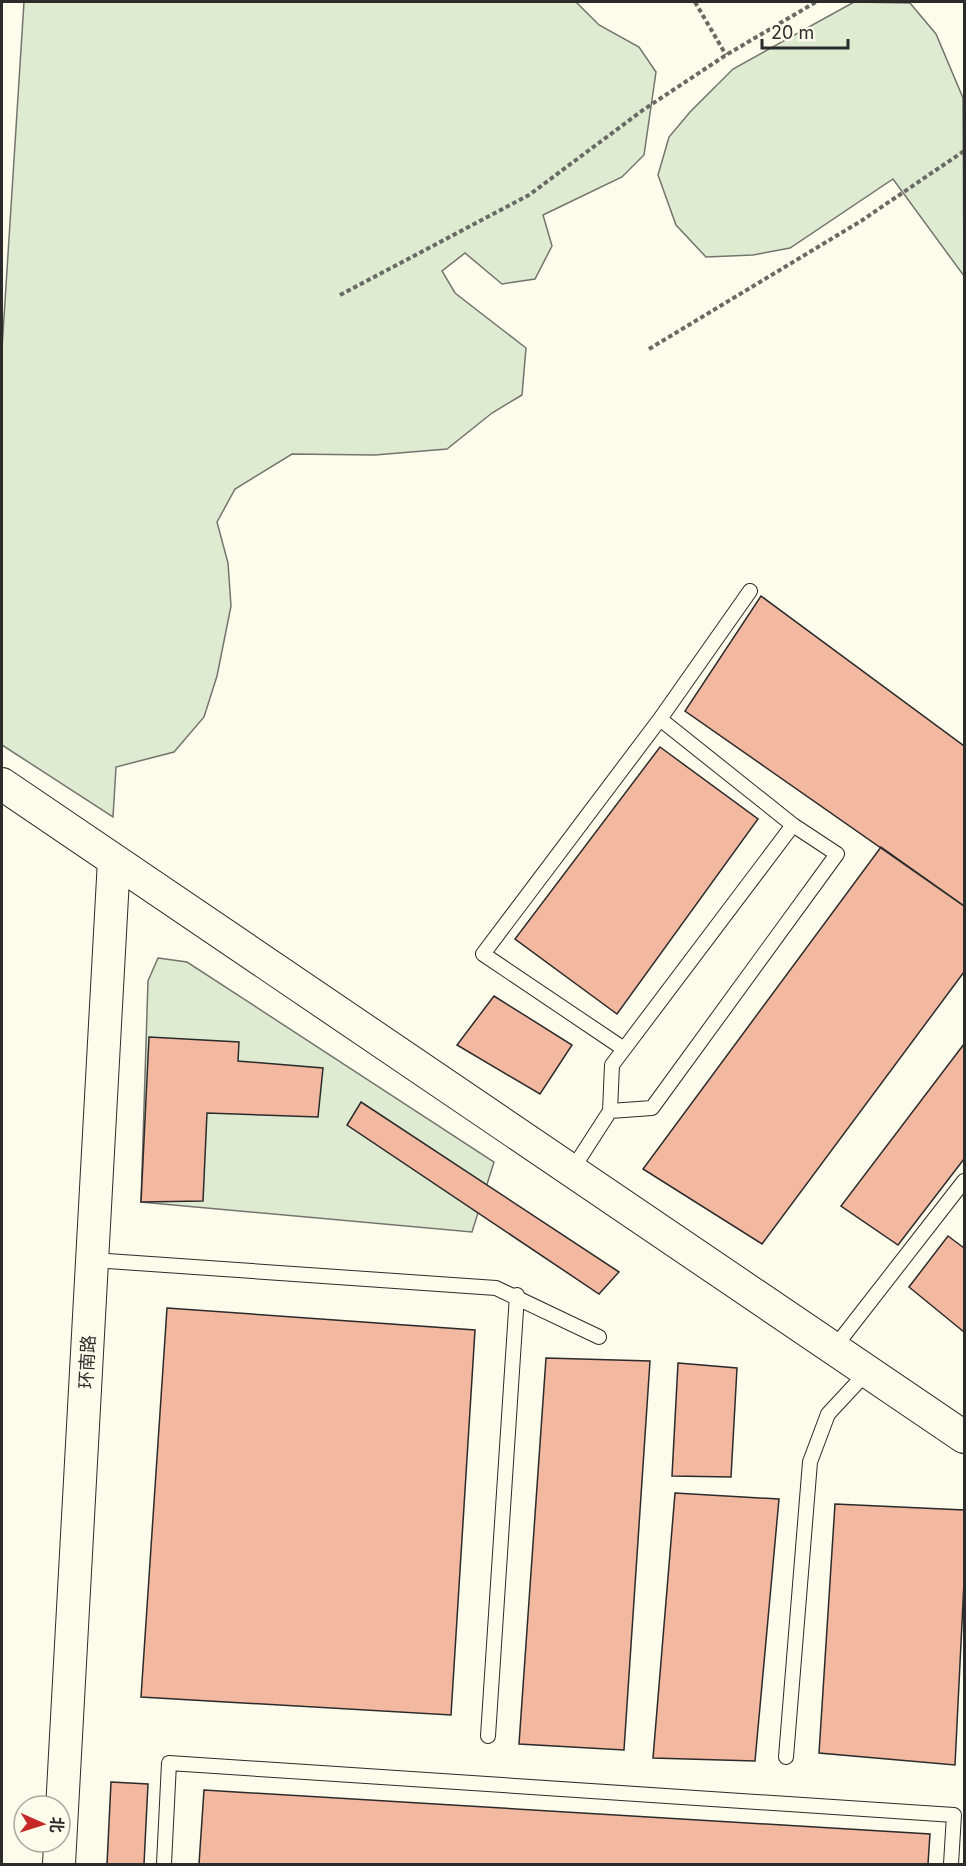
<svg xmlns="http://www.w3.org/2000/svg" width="966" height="1866" viewBox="0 0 966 1866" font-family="Inter,'Noto Sans SC',sans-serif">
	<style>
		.green { fill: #deebd1; stroke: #74746e; stroke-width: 1.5 }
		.building { fill: #f2b8a0; stroke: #2b2b2b; stroke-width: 1.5 }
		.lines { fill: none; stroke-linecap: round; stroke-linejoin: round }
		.service-casing { stroke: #2b2b2b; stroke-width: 16 }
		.tertiary-casing { stroke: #2b2b2b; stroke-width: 34 }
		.path { stroke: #6a6964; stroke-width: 4; stroke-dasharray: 4.5 3; stroke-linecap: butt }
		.service { stroke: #fdfbea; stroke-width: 14 }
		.tertiary { stroke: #fdfbea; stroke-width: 32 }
		.labels { text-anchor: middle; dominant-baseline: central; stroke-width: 4.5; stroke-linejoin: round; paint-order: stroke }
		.street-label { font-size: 18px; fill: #2b2b2b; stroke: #fdfbea }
	</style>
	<rect width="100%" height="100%" fill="#fdfbea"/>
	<!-- green -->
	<path class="green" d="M24,2H576L599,25L639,47L656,72L644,155L622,177L543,215L552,246L535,279L502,284L465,253L442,271L455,293L526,348L522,395L492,413L447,449L375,455L292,454L235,489L217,522L228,563L231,606L217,676L204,717L174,752L116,767L113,817L2,745V349Z
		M854,2L910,3L936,34L963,98L964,276L893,179L790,248L753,255L706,257L676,225L658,175L669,137L690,112L733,69Z
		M158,958L187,962L494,1162L472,1232L141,1202L148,981Z"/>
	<!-- building -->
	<path class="building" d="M761,596L964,746V906L685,711Z
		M660,747L758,819L617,1014L515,939Z
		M881,847L964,906V972L762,1244L643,1169Z
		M494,996L572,1045L540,1094L457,1045Z
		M149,1037L239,1042L238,1061L323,1068L318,1117L207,1113L203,1201L141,1202Z
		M964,1044V1159L898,1245L841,1206Z
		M361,1102L619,1272L599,1294L347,1125Z
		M948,1236L964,1248V1332L909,1287Z
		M167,1308L475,1330L451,1715L141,1697Z
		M546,1358L650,1361L624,1750L519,1744Z
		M678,1363L737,1368L731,1477L672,1476Z
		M675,1493L779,1499L755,1761L653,1758Z
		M835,1504L964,1510V1582L955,1765L819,1753Z
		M111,1782L148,1784L144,1864H107Z
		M204,1790L930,1834L928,1864H199Z"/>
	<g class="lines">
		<!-- service casing -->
		<g class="service-casing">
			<path id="service" d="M660,719L793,825
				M624,1049L483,954L660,719L750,591
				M572,1170L610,1111L652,1108L837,854L793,825L612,1065L610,1111
				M93,1260L496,1288L599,1337
				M834,1348L964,1181
				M488,1736L517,1295
				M786,1757L810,1462L828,1414L868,1371
				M164,1864L169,1763L954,1815L951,1864"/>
		</g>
		<!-- tertiary casing -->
		<g class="tertiary-casing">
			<path id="tertiary" d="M2,784L964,1437
				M59,1864L114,860"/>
		</g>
		<!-- path -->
		<path class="path" d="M695,2L726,55
			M340,295L529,195L643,110L726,55L816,2
			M649,349L861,221L964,151"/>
		<!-- service -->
		<use href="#service" class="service"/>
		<!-- tertiary -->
		<use href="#tertiary" class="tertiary"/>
	</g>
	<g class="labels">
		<!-- street labels -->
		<g class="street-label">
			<text transform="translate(87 1362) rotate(-87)">环南路</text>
		</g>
	</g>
	<!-- border -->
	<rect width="966" height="1866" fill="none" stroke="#2b2b2b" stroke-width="6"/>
	<!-- north arrow -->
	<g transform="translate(42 1824) rotate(93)"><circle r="28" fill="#fdfbea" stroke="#a9a89e" stroke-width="1.5"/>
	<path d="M0-4.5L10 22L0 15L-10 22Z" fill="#c62828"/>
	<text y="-9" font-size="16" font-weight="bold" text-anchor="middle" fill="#2b2b2b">北</text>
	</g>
	<!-- scale -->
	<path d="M762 39v9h86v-9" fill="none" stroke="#2b2b2b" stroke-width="3"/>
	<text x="771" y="39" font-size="18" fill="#2b2b2b" stroke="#fdfbea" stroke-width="4.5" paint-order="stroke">20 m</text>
</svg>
